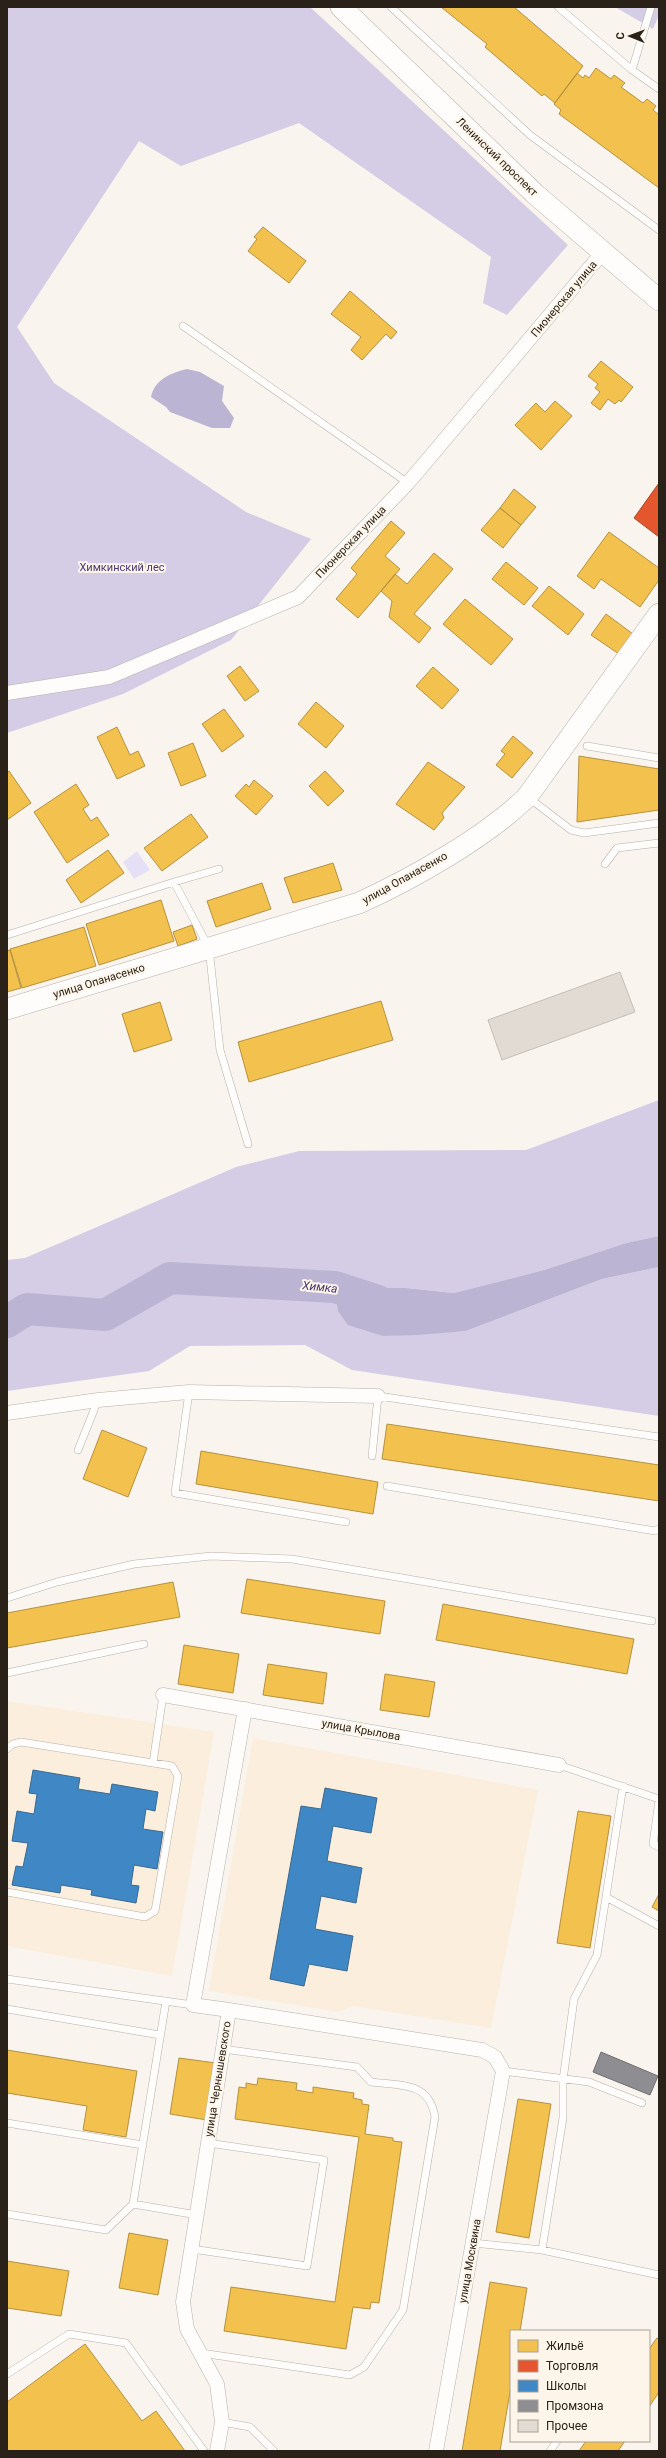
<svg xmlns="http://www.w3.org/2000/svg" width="666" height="2458" viewBox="0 0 666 2458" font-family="Roboto,sans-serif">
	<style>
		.built { fill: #fbeedc }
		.green { fill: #e6e0f6 }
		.forest { fill: #d4cde5 }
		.water { fill: #bbb4d3 }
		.homes { fill: #f2c14e; stroke: #b6913e }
		.shops { fill: #e4572e; stroke: #ac4727 }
		.schools { fill: #3f88c5; stroke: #396991 }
		.industry { fill: #8d8d92; stroke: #6f6d6d }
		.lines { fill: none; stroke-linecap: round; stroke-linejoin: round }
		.river { stroke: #bbb4d3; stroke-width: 32 }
		.building { fill: #e1dbd3; stroke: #c3beb6 }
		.lane-casing { stroke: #b7b1a9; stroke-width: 8 }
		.street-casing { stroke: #b7b1a9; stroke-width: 15 }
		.secondary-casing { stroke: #b7b1a9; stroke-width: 22 }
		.lane { stroke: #fefdfc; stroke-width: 7 }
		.street { stroke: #fefdfc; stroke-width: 14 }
		.secondary { stroke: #fefdfc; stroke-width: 21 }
		.labels { text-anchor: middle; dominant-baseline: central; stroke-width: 4; stroke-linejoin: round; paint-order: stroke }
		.street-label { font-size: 11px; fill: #2a2218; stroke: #fdf5ea }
		.park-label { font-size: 11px; fill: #493975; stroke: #fdf5ea }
		.water-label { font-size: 12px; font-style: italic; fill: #463772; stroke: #fdf5ea }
	</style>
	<rect width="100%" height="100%" fill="#f9f4ee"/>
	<!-- built -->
	<path class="built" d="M7,1701L214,1732L172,1976L7,1946Z
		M253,1738L538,1790L491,2028L353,2006L339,2012L209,1991Z"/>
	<!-- green -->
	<path class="green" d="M137,851L150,870L134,879L123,862Z"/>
	<!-- forest -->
	<path class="forest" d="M7,7H310L568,245L507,315L483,303L491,257L299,123L181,166L139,141L17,327L54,383L246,512L311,539L231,640L123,694L7,733Z
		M615,7H659V15L653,29Z
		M659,1100V1236L626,1243L544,1270L454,1293L406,1288L336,1287L383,1336L466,1331L602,1279L659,1267V1416L352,1370L305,1345L190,1346L149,1371L7,1391V1260L25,1258L236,1167L299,1151L526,1150Z"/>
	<!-- water -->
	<path class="water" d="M187,369L200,372L224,386L222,401L234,418L230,428H212L170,412L166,407L151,397C155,379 171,373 187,369Z
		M659,1236V1267L602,1279L466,1331L418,1335L383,1336L348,1325L338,1311L335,1287L406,1288L454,1293L544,1270L626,1243Z"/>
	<!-- homes -->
	<path class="homes" d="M441,7H514L583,66L555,103L544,94L542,96L485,47L487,44Z
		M596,68L611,79L614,75L625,83L621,87L643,103L647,99L656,106L653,110L659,115V188L559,114L561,110L554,104L577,73L583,78L585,75L589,78Z
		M263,227L306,261L289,283L248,251L257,239L254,237Z
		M350,291L397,332L391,339L386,334L362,360L351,350L361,337L331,314Z
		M601,361L633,387L621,402L619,400L615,404L608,399L600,410L591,403L600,392L595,388L598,384L588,376Z
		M555,401L572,416L541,450L515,425L536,403L545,412Z
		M514,489L536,507L521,525L500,508Z
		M500,508L521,525L503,548L481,530Z
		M391,521L405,533L385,556L400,569L358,618L336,599L357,574L351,568Z
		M609,532L659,568V580L640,607L601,579L594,589L577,576Z
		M434,553L453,569L414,614L431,628L419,643L389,617L392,601L381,591L395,574L407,584Z
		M506,562L538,588L524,605L492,579Z
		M549,586L584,614L568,635L532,606Z
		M465,599L513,639L491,665L443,624Z
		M606,614L633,634L619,654L591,635Z
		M240,666L259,691L245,701L227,676Z
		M433,667L459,690L442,709L416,686Z
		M316,702L344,726L326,748L298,724Z
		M224,709L244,736L222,752L202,724Z
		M117,727L130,755L138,751L145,766L117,779L97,737Z
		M513,736L533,753L512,778L496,765L505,754L501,751Z
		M193,743L206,776L181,786L168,753Z
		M579,756L659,769V810L577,822Z
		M428,762L465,787L442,813L444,818L434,830L396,804Z
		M9,771L31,803L7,820V773Z
		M325,771L344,791L328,806L309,786Z
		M254,780L273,796L256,815L235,796L246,784L249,787Z
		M76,784L89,805L83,809L91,821L97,817L109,835L67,863L34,812Z
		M191,814L208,837L162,871L144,848Z
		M108,850L124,873L81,903L66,880Z
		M333,863L342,890L293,903L284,878Z
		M262,883L271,909L216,927L207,901Z
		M161,900L174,941L99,965L86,924Z
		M192,925L197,939L178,946L173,932Z
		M84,927L96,966L22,988L10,949Z
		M10,950L21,988L7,992V951Z
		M381,1001L393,1040L249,1082L238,1042Z
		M160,1002L172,1040L134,1052L122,1014Z
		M387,1424L659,1465V1501L382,1459Z
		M102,1430L147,1448L128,1497L83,1479Z
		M201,1451L378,1482L373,1514L196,1484Z
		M247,1579L385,1601L380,1634L241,1613Z
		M173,1582L180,1617L7,1648V1613Z
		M443,1604L634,1639L627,1674L436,1640Z
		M184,1645L239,1654L233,1693L178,1684Z
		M268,1664L327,1673L323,1704L263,1695Z
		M385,1674L435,1682L429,1717L380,1710Z
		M578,1811L611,1816L590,1948L557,1943Z
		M659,1894V1911L652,1907Z
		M7,2050L137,2071L126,2137L83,2130L87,2106L7,2093Z
		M179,2058L216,2063L207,2120L170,2114Z
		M258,2078L297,2083L296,2090L313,2093V2087L354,2093L353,2098L362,2100V2104L369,2105L365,2134L393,2138V2141L402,2142L379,2303L371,2302L370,2309L353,2307L346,2349L224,2331L231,2287L335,2302L359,2137L235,2119L239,2087L246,2088V2083L257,2085Z
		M518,2099L551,2104L529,2238L496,2232Z
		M129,2233L168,2240L158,2295L119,2288Z
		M7,2261L69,2271L61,2316L7,2308Z
		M490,2282L527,2288L520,2331H511V2386L500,2451H462Z
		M657,2338L659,2339V2392L649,2407V2349Z
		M85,2344L142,2421L156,2411L185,2451H7V2402Z
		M586,2441H625L618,2451H579Z"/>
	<!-- shops -->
	<path class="shops" d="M659,483V537L634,518Z"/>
	<!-- schools -->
	<path class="schools" d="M33,1770L80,1778L78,1789L110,1794L112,1784L158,1792L155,1811L146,1809L143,1829L163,1832L157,1869L134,1865L131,1885L139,1886L136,1903L91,1895L92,1890L61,1885L60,1893L12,1885L16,1866L23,1867L28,1843L12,1841L17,1811L34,1814L37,1794L29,1793Z
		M325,1788L377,1798L371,1833L333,1826L327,1861L362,1868L356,1903L321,1896L315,1929L353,1936L347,1971L309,1964L304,1986L270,1979L301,1806L321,1809Z"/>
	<!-- industry -->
	<path class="industry" d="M601,2052L658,2076L650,2095L593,2072Z"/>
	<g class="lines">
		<!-- river -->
		<path class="river" d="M7,1322L27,1309L105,1315L170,1278L335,1287L378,1301"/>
	</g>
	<!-- building -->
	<path class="building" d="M620,972L635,1012L502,1060L488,1020Z"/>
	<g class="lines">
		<!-- lane casing -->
		<g class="lane-casing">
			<path id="lane" d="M391,7L530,135L659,230
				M558,7L632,70L659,89
				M632,70L651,7
				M183,326L408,483
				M587,746L659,758
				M529,798L571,830L584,833L659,823
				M605,864L617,848L659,843
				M174,882L219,869
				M7,935L174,882L209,948L220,1050L248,1144
				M189,1392L175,1493L346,1522
				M78,1450L98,1400
				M372,1456L378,1396L659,1437
				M387,1486L655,1531L659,1529
				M7,1598L57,1582L134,1564L211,1556L292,1559L652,1621
				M7,1673L144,1644
				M7,1749L13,1744L21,1742L172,1766L178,1776L155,1911L145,1917L7,1892
				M153,1763L163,1695
				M559,1765L659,1799
				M659,1800L653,1844L659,1847
				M606,1897L659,1926
				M7,1979L193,2005
				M166,2001L133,2204L197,2215
				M7,2009L160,2035
				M503,2071L589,2082L642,2103
				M7,2123L143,2145
				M7,2214L106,2230L133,2204
				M473,2243L542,2250L659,2275
				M192,2249L307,2266L324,2160L208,2143
				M542,2250L563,2118V2080L574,1999L597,1955L623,1786
				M201,2353L350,2375L364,2367L403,2310L435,2117C429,2081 401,2086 371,2082L357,2067L223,2049
				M7,2374L69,2334L126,2343L204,2451
				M222,2422L250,2427L274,2451
				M550,2451L557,2441"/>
		</g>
		<!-- street casing -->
		<g class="street-casing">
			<path id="street" d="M7,693L109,677L298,597L408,483L603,252
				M7,1413L98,1400L189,1392L378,1396
				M163,1695L559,1765
				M229,2010L482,2050L495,2057L503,2071L436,2451
				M217,2451L222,2422L217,2384L187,2329L183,2302L229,2010L193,2005L245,1709"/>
		</g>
		<!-- secondary casing -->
		<g class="secondary-casing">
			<path id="secondary" d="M341,7L535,194L659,300
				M7,1009L359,903C412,879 486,837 527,797L659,614"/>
		</g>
		<!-- lane -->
		<use href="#lane" class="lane"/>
		<!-- street -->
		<use href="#street" class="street"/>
		<!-- secondary -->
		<use href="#secondary" class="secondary"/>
	</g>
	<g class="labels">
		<!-- street labels -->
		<g class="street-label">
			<text transform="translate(497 157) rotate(44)">Ленинский проспект</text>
			<text transform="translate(564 299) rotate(-50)">Пионерская улица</text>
			<text transform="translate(351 542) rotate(-46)">Пионерская улица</text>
			<text transform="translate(405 878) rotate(-29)">улица Опанасенко</text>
			<text transform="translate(99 981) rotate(-17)">улица Опанасенко</text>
			<text transform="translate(361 1730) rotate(10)">улица Крылова</text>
			<text transform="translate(218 2079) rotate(-81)">улица Чернышевского</text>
			<text transform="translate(470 2261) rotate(-80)">улица Москвина</text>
		</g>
		<!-- park labels -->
		<g class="park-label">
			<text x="122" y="567">Химкинский лес</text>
		</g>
		<!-- water labels -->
		<g class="water-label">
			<text transform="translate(320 1287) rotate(6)">Химка</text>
		</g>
	</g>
	<!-- border -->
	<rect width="666" height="2458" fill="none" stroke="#2a2218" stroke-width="16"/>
	<!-- legend -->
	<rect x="510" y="2330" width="140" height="112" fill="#fdf5ea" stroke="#a9a196"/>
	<rect x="518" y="2340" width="20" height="12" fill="#f2c14e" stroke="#a9a196"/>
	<text x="546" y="2350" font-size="12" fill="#2a2218">Жильё</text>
	<rect x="518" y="2360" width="20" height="12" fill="#e4572e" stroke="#a9a196"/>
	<text x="546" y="2370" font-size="12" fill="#2a2218">Торговля</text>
	<rect x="518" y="2380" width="20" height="12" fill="#3f88c5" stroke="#a9a196"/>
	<text x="546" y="2390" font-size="12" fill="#2a2218">Школы</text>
	<rect x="518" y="2400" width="20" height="12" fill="#8d8d92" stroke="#a9a196"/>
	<text x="546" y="2410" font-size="12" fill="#2a2218">Промзона</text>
	<rect x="518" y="2420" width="20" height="12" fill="#e1dbd3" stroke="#a9a196"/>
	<text x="546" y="2430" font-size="12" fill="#2a2218">Прочее</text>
	<!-- north arrow -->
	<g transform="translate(630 36) rotate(271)" stroke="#fdf5ea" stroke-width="3" paint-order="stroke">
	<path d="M0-3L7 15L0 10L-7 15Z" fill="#2a2218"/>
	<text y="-6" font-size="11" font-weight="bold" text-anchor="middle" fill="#2a2218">С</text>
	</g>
</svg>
